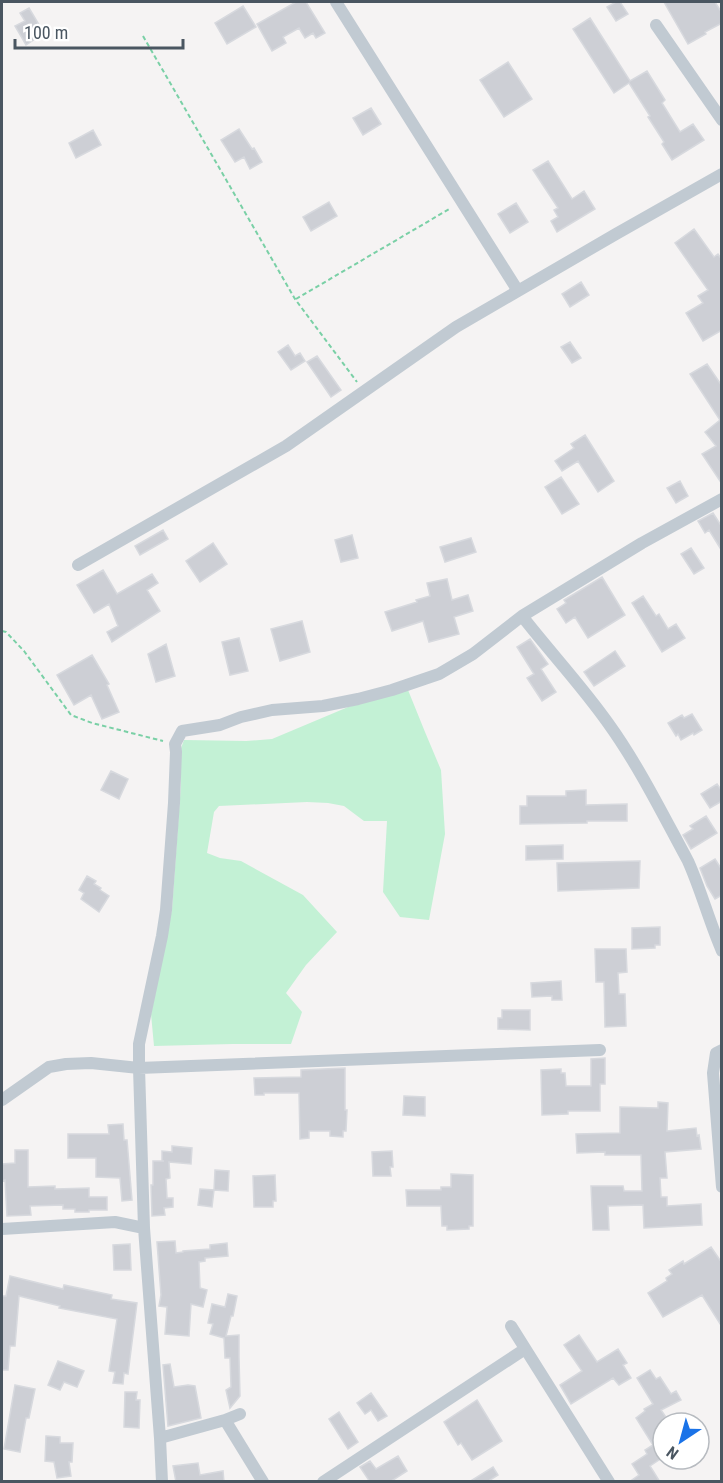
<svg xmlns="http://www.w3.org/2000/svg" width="723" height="1483" viewBox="0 0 723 1483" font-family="'Roboto Condensed',sans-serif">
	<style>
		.green { fill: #c3f1d5 }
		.building { fill: #cdcfd5; stroke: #d7d9de; stroke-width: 1.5 }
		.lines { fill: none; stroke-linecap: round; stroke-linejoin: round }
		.path { stroke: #7ad0a6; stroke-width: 2; stroke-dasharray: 4.5 3; stroke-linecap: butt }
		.minor { stroke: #c1cad2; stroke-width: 12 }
	</style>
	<rect width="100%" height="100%" fill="#f5f3f3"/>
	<!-- green -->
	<path class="green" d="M408,690L425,732L441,770L445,834L429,920L400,917L383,892L387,821H364L344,806L328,803L307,802L219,806L214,812L207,853L220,858L241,861L303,895L337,932L306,965L286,993L302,1012L291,1044H233L154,1046L151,1014L172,909L181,784L180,751L184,740L246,741L272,739L360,702Z"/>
	<!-- building -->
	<path class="building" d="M296,2H306L325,33L316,38L313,33L305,38L299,28L283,37L286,43L272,51L257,24Z
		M616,2H620L628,14L616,21L607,7Z
		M664,2H715L722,13V23L705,32L706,34L688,44Z
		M243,6L256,27L227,44L215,23Z
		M29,8L44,33L26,45L15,26L25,21L20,13Z
		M590,18L630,81L647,71L665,100L662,103L680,132L693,124L704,140L672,160L662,144L664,142L648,117L650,116L629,83L614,93L573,29Z
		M508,62L532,99L504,117L480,80Z
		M371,108L381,124L363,135L353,118Z
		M239,129L252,149L254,148L262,162L250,169L244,157L235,162L221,140Z
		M93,130L101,145L76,158L69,143Z
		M548,161L572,199L584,191L595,209L557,232L551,221L558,217L554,210L558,208L533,170Z
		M329,202L337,216L311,231L303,217Z
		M516,203L528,222L510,233L498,214Z
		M694,229L714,257L718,254L722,260V330L703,341L686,313L703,303L698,296L708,290L675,243Z
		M581,282L589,295L570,307L562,294Z
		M570,342L581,358L572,363L561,347Z
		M288,345L295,356L300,353L305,361L291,370L278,352Z
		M317,356L341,390L331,397L307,362Z
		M707,364L722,386V484L702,454L716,446L705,432L720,420L690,374Z
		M585,435L614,481L598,492L578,461L562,471L555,461L574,448L571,444Z
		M561,477L579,504L562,514L545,487Z
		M680,481L688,496L676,503L667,488Z
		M713,513L722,527V551L709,530L705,533L698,521Z
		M163,530L168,539L140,555L135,546Z
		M352,535L358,558L341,562L335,540Z
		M471,538L476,552L445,562L440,547Z
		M213,543L227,564L200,582L186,561Z
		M691,548L704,568L694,574L681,554Z
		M103,570L117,594L152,574L158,583L147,590L160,611L112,642L107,632L118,626L109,604L94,613L77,585Z
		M602,577L625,615L588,638L575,617L566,623L557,609L566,603L564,600Z
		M447,579L452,600L468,595L473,611L454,617L459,634L429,642L423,621L392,631L385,612L417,602L416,600L430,596L427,583Z
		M643,596L656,616L659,614L668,629L676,624L685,638L662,652L632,603Z
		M302,621L310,652L280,661L271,629Z
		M239,638L248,671L230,675L222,642Z
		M530,639L548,664L541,669L556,692L542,701L527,678L534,674L517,647Z
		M166,644L175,676L156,682L148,654Z
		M615,651L625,666L594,686L584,672Z
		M92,655L109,684L107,685L119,712L102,719L91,695L74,705L57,675Z
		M692,714L702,730L694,735L693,733L681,740L678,734L676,736L668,723L682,715L684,718Z
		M111,771L128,779L119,799L101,790Z
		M717,784L722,791V801L710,808L701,794Z
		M586,790V805L627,804V821H587V823L520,824V806H527V796H566V791Z
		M706,816L717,833L691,849L683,835L693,829L690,826Z
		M563,845V859L526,860V846Z
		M715,859L722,870V895L715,899L707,886L700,868Z
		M640,861L639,888L558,891L557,863Z
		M87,876L96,881L94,884L101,888L100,890L109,896L99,912L81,899L84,893L79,890Z
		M660,927V945H655V948L632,949V928Z
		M595,949H626L627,972L618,973L619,994H625L626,1026L605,1027L604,982H596Z
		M561,981L562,1000H552V996L532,997L531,983Z
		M502,1010H530V1030L498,1029V1018H502Z
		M605,1058V1084H600V1111H568V1114L542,1115L541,1070L561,1069V1073H565L566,1086H591V1059Z
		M345,1068V1110H347L346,1131H343V1137L330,1136V1131H309V1138L300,1139L299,1093H264V1095H255L254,1078L301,1077V1070Z
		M404,1096L425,1097V1116L403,1115Z
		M658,1102L668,1103L667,1131L696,1128L697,1136L699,1135L701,1149L665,1152L667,1178H660L661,1197H667V1206L701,1204L702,1225L644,1228L643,1205L608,1206L609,1230H593L591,1186H623L624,1191H642L641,1155H605V1152L577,1153L576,1134L620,1133V1107L658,1108Z
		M123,1124L124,1140H127L132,1200L122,1201L120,1178L96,1177V1158H68V1134H109L108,1125Z
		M172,1146L192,1148L191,1164L169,1162L170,1178L166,1179L167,1198H173V1207L164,1208L165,1215L152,1216L151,1185H153V1161H164H162V1151L172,1152Z
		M15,1150H28V1187L55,1186V1189L89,1188V1197H107V1210H89V1212H75V1209H63V1205L30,1206L31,1215L7,1216L5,1180L2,1181V1164L15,1163Z
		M392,1151L393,1167H390L391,1176H373L372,1152Z
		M215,1170L229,1171L228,1191L214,1190Z
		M451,1174L473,1175V1226H469V1229L447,1230V1226H442L441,1206H407L406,1190H441V1187H451Z
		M275,1175L276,1201H273V1207H254L253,1176Z
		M200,1189L214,1190L212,1207L198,1205Z
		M175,1241L176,1253L183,1252V1251L210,1249V1245L227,1243L228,1256L205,1258V1261L199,1262L200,1288L207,1290L203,1307L191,1304L189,1336L165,1334L167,1307L159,1306L161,1295L157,1242Z
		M130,1244L131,1270H114L113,1245Z
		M711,1247L722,1263V1327L702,1295L663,1317L648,1293L667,1281L666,1278L672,1274L669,1270L683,1261L684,1264Z
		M10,1276L63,1289L64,1285L112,1295L111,1299L137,1303L128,1374L124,1373L123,1384L113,1383L115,1372L109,1371L117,1319L59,1308L60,1306L19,1296L15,1346H10L8,1370H2V1296H6Z
		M228,1294L237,1296L233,1316H231L226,1336L239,1335V1357L240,1396L230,1408L226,1390L231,1387L230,1358H225L224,1338L210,1334L213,1324L208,1323L212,1304L225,1307Z
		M579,1335L597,1362L618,1349L627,1363L623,1365L631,1378L619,1385L613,1378L571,1404L560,1385L582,1371L564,1345Z
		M58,1361L84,1371L77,1387L64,1382L60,1390L48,1385Z
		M170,1364L174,1387L188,1385L195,1386L201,1418L168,1426L163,1365Z
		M650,1370L656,1379L660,1377L671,1394L676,1391L681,1400L661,1410L670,1423H663V1460L662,1458L650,1466L660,1482H629L639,1475L632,1464L647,1454L645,1450L653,1445L636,1418L645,1411L644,1409L653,1404L637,1378Z
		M15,1385L35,1389L29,1418H26L20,1452L4,1449Z
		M125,1392H137L136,1400H140L139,1428L124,1427Z
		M371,1393L387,1416L378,1421L371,1410L365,1414L357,1403Z
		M477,1400L502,1441L472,1460L461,1443L458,1445L444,1422Z
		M339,1412L358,1442L348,1449L329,1419Z
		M46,1436L60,1437V1443H73L72,1462H69L71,1476L57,1478L54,1462L45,1461Z
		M398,1456L407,1471L390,1482H370L360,1467L370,1461L376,1469Z
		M198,1463L200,1475L223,1471L224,1482H176L173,1466Z
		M493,1467L498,1475L487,1482H469Z"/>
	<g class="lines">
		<!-- path -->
		<path class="path" d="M143,36L295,299L357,382
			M296,299L451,208
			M2,631L6,632L24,651L71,715L92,723L163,741"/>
		<!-- minor -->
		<path class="minor" d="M336,2L518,291
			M656,25L722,120
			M78,565L286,446L456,327L616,234L722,174
			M522,616C550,652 582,686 608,723C639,766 663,815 688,861C701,890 709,921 722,951
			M722,1050L716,1053L713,1073L722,1187
			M2,1100L49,1067L66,1064L91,1063L139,1068L600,1050
			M2,1229L115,1222L144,1228
			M511,1326L609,1482
			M225,1420L263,1482
			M160,1438L225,1420L240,1414
			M162,1482L160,1438L144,1228L139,1068V1044L162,936L166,910L174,803L176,752L175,744L182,731L220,725L241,717L272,710L323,706L358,699L392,690L439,674L473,654L522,616L642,543L722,499
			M323,1482L525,1349"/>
	</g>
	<!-- border -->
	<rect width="723" height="1483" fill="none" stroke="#4a5661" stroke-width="6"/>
	<!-- north arrow -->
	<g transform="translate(681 1441) rotate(216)"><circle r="28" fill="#ffffff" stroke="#b7bbc0" stroke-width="1.5"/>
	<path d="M0-4.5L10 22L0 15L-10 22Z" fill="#1a73e8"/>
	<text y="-9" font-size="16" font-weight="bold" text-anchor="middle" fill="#4a5661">N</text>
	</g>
	<!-- scale -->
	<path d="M15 39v9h168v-9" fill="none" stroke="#4a5661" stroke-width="3"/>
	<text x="24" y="39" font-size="18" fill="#4a5661" stroke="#ffffff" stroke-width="4.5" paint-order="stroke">100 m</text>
</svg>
